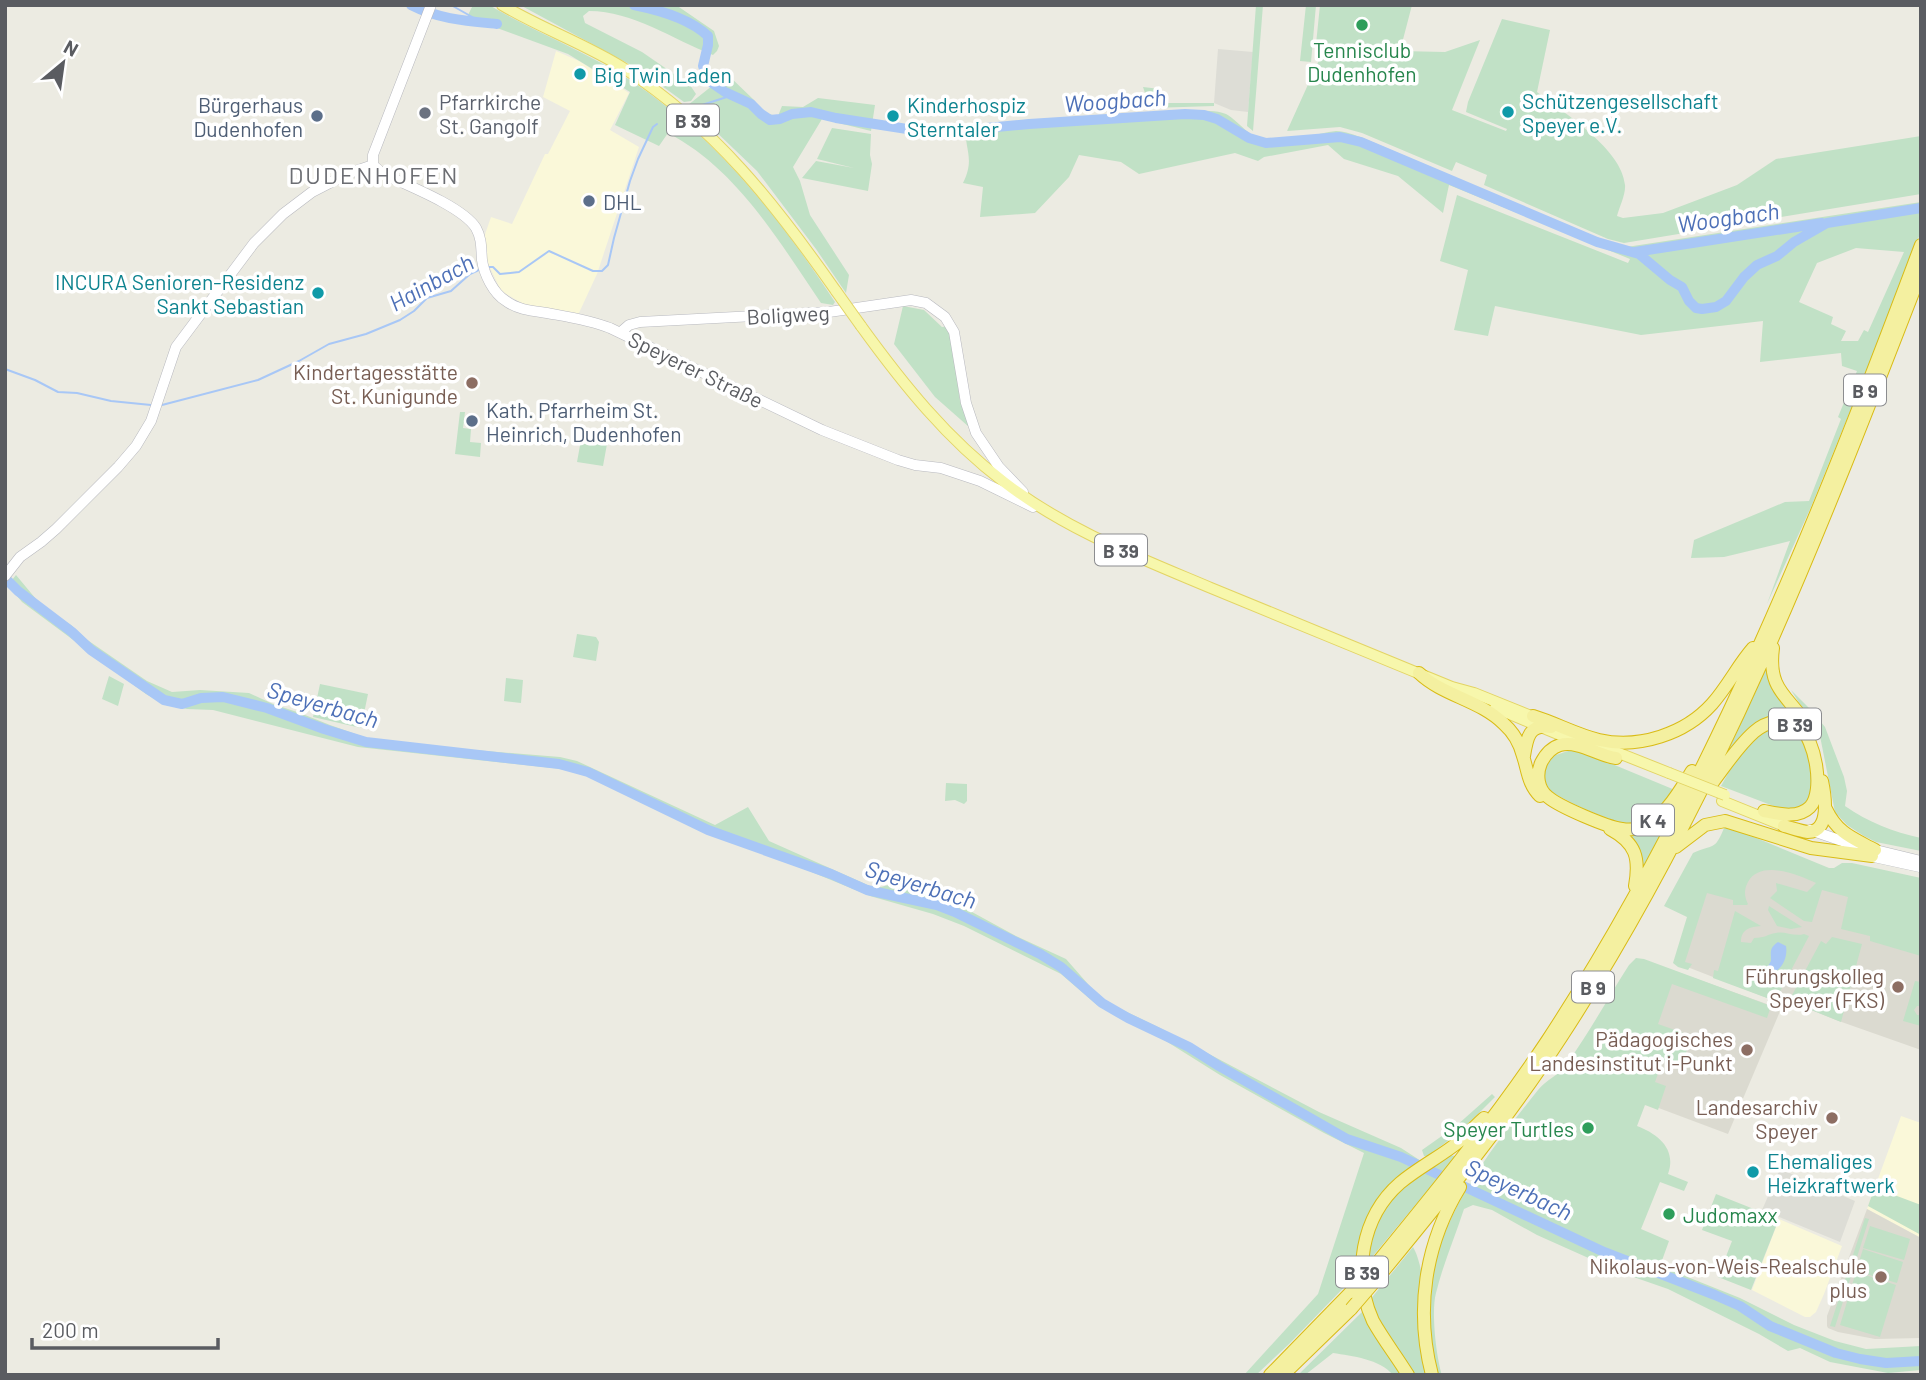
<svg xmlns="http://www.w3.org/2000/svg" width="1926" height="1380" viewBox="0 0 1926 1380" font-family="Barlow,sans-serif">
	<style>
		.commercial { fill: #faf8d9 }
		.industrial { fill: #ddddd6 }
		.education { fill: #dbdad0 }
		.green { fill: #c1e1c6; fill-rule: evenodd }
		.water { fill: #a8c7f6 }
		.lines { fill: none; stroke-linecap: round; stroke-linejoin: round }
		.stream { stroke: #a8c7f6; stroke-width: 2 }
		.river { stroke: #a8c7f6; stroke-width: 10 }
		.secondary-casing { stroke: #b8b9bf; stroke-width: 11 }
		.primary-casing { stroke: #e3d464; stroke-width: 12 }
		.trunk-casing { stroke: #d9bb15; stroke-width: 14 }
		.secondary { stroke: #fff; stroke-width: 10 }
		.primary { stroke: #f7f7ac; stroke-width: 10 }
		.trunk { stroke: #f4f0a0; stroke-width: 12 }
		.primary-bridge-casing { stroke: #e3d464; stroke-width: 12; stroke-linecap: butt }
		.trunk-bridge-casing { stroke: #d9bb15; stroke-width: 14; stroke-linecap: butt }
		.primary-bridge { stroke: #f7f7ac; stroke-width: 10 }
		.trunk-bridge { stroke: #f4f0a0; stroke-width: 12 }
		.leisure-dot { fill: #2e9e5b; stroke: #fff; stroke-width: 2.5 }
		.culture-dot { fill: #0f9aa8; stroke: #fff; stroke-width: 2.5 }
		.worship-dot { fill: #6b7280; stroke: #fff; stroke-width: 2.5 }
		.service-dot { fill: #5c6f8a; stroke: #fff; stroke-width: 2.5 }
		.education-dot { fill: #8d6e63; stroke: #fff; stroke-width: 2.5 }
		.labels { text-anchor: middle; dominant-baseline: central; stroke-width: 7; stroke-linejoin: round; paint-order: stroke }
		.shield { fill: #fff; stroke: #8c8d90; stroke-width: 2 }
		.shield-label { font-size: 19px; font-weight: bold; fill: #5a5c61 }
		.leisure-label { font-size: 21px; fill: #27864d; stroke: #fff }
		.culture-label { font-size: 21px; fill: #0d838f; stroke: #fff; text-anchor: start }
		.worship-label { font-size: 21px; fill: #5b616d; stroke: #fff; text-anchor: start }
		.service-label { font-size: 21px; fill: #4e5e75; stroke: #fff; text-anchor: start }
		.street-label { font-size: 21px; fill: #5a5c61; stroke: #fff }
		.education-label { font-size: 21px; fill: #785e54; stroke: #fff; text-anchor: end }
		.water-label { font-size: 23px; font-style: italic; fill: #4d70b7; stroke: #fff }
		.quarter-label { font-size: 24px; letter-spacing: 2px; fill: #6c6e73; stroke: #fff }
	</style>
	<rect width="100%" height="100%" fill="#ecebe2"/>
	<!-- commercial -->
	<path class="commercial" d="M556,51L579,61L629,93L610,130L639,147L597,274L578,315L525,305L501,291L486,259L482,243L491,217L512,224L545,154H548L570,111L543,97Z
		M1901,1116L1921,1123V1238L1867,1209Z
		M1779,1219L1842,1246L1824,1294L1816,1312L1810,1317H1805L1752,1290Z"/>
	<!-- industrial -->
	<path class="industrial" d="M1218,49L1253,52L1248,112L1231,110L1214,103Z
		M1780,1169L1855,1201L1840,1242L1762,1210Z"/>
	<!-- education -->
	<path class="education" d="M1725,833L1848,879L1921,884V1050L1836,1020L1789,1001H1775L1677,963Z
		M1658,965L1781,1009L1728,1134L1648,1104Z
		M1867,1209L1921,1238V1338L1875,1339L1838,1332L1828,1328L1827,1326V1316Z"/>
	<!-- green -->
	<path class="green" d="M473,5H489C535,32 585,51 630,80C715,136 780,218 835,302L833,305L821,303C778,240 737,169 668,133L659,146L615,125L630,92L568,54L467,17Z
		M520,5H676L714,31L719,46L717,51L713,55C672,39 633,11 589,11L583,16L585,23L642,52L690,85L696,94L691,101L684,102L640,70Z
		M1256,5H1263L1253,131L1247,126Z
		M1306,5H1316L1311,62L1300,61Z
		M1320,5H1412L1400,51L1445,52L1480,40L1452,110L1506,131L1507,129L1466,112L1468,102L1502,19L1550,30L1537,92C1564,113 1622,149 1625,185C1626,194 1619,208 1617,216L1623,218L1663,213L1737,185L1776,159L1921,136V194L1624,243L1608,239L1484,185L1487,175L1456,162L1452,171L1362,133L1340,127L1287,131L1325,47L1316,44Z
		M727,74L754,100L763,113L778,116L782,106L803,107L818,98L875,105L871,131L822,119L793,167L800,181L810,215L849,275L846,293L816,249L757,171L688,105Z
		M1143,87L1160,89L1159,103H1214V106L1152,108L1149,105Z
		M1193,110C1204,111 1216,110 1226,114C1240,122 1249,138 1266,141C1289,145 1314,133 1336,131C1345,131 1355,135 1363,138L1620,248L1921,202V231L1893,306L1811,507L1767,604L1790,541L1724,557L1691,558L1694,540L1785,502L1809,501L1841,419L1838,417L1857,371L1842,366L1841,353L1760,362L1763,321L1641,335L1495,306L1488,336L1454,330L1468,270L1440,261L1457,195L1628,263L1630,259L1449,185L1443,213L1398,176L1344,159L1328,145L1264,157L1258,161L1235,153L1139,174L1121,162L1079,155L1069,177L1035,213L980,217L983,187L963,183C975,159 965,151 965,125ZM1856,248L1904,252L1868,332L1864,330L1858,341H1841L1846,331L1831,324L1833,317L1799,302L1817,263Z
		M832,128L871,134L870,155L872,164L868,191L802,178L816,161L854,168L817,159Z
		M903,306L924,310L942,327L950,326L960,401L969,427L935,397L894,344Z
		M460,412H465L463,428L471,429L470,442L481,443L480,457L455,454Z
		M583,429L609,433L603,466L577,462Z
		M16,575L41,605L71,625L86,639L147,681L172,692L200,690L249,693L273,704L300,713L330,725L364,737L390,743L560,757L577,761L715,825L748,807L769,841L870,886L881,887L892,884L937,891L951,903L961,906L1016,936L1066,959L1102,1000L1158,1027L1319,1112L1401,1148L1421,1161C1377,1195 1356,1216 1356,1275L1289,1344L1256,1375H1244L1318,1294L1364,1153L1324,1133L1220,1075L1161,1038L1097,1005L1061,974L964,926L933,914L870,896L780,859L716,837L590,777L562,769L358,747L213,710L187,709L164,704L146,694L22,602L8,585Z
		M577,634L596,637L599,642L596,661L573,657Z
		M1768,665L1802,723L1782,717L1724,760Z
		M109,676L124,684L118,706L102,699Z
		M506,678L523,680L521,703L504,701Z
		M320,684L368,694L361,728L313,717Z
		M1791,690L1811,710L1825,727L1844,777L1847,791L1845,806C1868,822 1893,832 1921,838V851L1876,842L1864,836L1847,825L1835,812L1820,736Z
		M1784,724L1805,736L1816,787L1807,804L1791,809H1781L1721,786L1740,752L1765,729Z
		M1571,750L1588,754L1675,790C1664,802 1655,817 1639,823C1622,829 1568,802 1552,792C1541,780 1543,770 1550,757Z
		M946,783L967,784V801L964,804L955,800L945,801Z
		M1683,795L1641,875L1626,833Z
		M1724,828L1737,830L1829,868H1834L1842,863H1852L1921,878V956L1870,941V936L1841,929L1848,897L1822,890L1812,922L1804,921L1770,898L1777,891L1776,883L1807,892L1816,883C1798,875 1761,859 1748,882C1744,889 1744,896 1748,904L1747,905H1733V900L1707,893L1685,962L1692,964L1688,970L1678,967L1673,963L1687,917L1664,906L1693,853C1713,844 1715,851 1724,828Z
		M1769,906L1802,927L1791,929L1777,926L1768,910Z
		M1735,911L1761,926C1750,927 1741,929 1741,942L1751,943L1754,938C1766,938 1767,934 1776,933C1785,931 1794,937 1804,934L1809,936L1775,1001L1713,978L1714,970L1718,971Z
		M1832,937L1862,944L1841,1022L1789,1001L1821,941L1826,944Z
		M1636,958L1644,959L1771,1006L1767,1018L1672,984L1658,1024L1692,1036L1681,1066L1663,1060L1655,1082L1666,1086L1658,1110L1645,1105L1637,1126C1658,1134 1677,1149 1668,1174L1688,1182L1684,1191L1660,1182L1641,1229L1669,1241L1660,1266L1740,1298L1794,1325L1835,1341L1866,1349L1921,1346V1370L1888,1373L1830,1362L1800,1348L1788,1351L1759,1334L1668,1289L1622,1273L1537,1235L1492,1210L1473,1205L1464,1209C1455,1237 1443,1264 1436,1293C1431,1311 1436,1356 1442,1375H1438C1433,1355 1427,1332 1428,1311C1430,1226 1487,1154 1538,1090C1546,1080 1559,1075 1566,1065C1589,1033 1608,998 1629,965Z
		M1915,981L1921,982V1006H1917L1914,1010L1917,1015H1921V1026L1903,1021Z
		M1492,1094L1495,1097L1463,1129L1427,1157L1424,1156L1422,1150L1456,1126Z
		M1447,1155L1456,1156L1368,1262L1370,1234L1393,1194Z
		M1876,1184L1891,1189L1889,1193L1921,1205V1235L1868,1206Z
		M1716,1194L1779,1219L1751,1290L1718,1277L1732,1241L1702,1230Z
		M1865,1218L1869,1219L1835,1327L1830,1326Z
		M1870,1226L1910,1239L1904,1260L1863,1248Z
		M1413,1247C1428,1272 1427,1344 1429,1375H1412L1392,1345L1369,1301Z
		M1863,1249L1903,1262L1897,1283L1856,1271Z
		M1856,1272L1896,1285L1880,1337L1840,1325Z
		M1362,1312L1402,1375H1393C1380,1359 1352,1356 1333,1353L1305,1375H1298Z"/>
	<!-- water -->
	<path class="water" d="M1778,942L1786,946C1788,957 1782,971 1771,973L1767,968L1771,961C1771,952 1769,948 1778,942Z"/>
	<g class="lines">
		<!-- stream -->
		<path class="stream" d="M451,5L481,22
			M702,105L733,95
			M486,267H493L500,274L519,272L549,251L593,271H602L608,265L614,238L630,181L638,159L653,127L657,124
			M5,369L35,380L58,392L77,393L111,401L151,405
			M162,405L258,380L299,361L329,344L366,334L400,320L414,311L427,298L451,291L470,274L481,269"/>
		<!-- river -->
		<path class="river" d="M411,5C438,19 467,21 497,24
			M634,5C659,10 689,18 708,36V45L703,66L706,75L712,83L725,92L751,104L761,114L770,120L780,119L792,114L811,112L836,118L933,133L1029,124L1185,114L1204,115L1217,119L1249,138L1266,143L1340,137L1361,142L1597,242L1639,254L1670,280L1682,287L1689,301L1696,308L1702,309L1716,307L1726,301L1744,277L1757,265L1777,256L1794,242L1827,223L1921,208
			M1635,252L1822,223
			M5,578L18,591L72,632L91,650L164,700L182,704L201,698L223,697L267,708L324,729L366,742L559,764L588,772L708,830L831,874L867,890L937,905L955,912L1040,954L1061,967L1102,1003L1128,1018L1189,1047L1219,1066L1347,1139L1401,1157L1604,1252L1715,1295L1740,1306L1770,1326L1836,1353L1860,1359L1886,1363L1921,1361"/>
		<!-- secondary casing -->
		<g class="secondary-casing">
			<path id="secondary" d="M373,165L383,174C407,185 463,207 476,228C482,239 481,248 482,260C484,274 493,293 506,301C518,310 533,311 547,313C569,317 590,320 610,328L822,430L898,460L915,465L941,468L980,481L1033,507
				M373,165V155L431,5
				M621,332L629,325L640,322L829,312L911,300L926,303L945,317L954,332L966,403L976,433L999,467L1023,492
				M5,576L20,557L41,542L56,529L118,467L136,446L151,421L176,347L254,243L283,214L312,192L347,174L373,165
				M1810,830L1851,844L1921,861
				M1874,857L1920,867"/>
		</g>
		<!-- primary casing -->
		<g class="primary-casing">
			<path id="primary" d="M502,5C542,29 586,44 625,69C716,128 775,204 836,291
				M861,326C903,384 947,439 1004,482C1066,530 1140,558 1211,588C1291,621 1372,654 1452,687L1474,693L1541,720
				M1495,708L1577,742
				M1591,742L1669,773
				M1722,801L1784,826"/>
		</g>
		<!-- trunk casing -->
		<g class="trunk-casing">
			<path id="trunk" d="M1773,648C1767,693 1791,696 1810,730
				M1419,673C1443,696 1480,700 1504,724C1513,732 1520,744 1523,756C1528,771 1528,784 1540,796
				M1533,716C1556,723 1577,735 1599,740C1639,749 1685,734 1712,704C1728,686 1738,665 1753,648
				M1524,756C1527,737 1529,724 1551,727
				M1616,758C1599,756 1578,740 1560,745C1550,748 1545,755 1541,763C1536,775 1538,789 1548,797C1560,807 1607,827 1622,829C1628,830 1633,830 1638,828C1664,820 1679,792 1692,771
				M1713,782C1726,765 1738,746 1754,732C1765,722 1787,716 1799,726C1815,739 1825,791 1810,807C1798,819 1779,814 1764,811
				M1826,809C1838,834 1853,838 1875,850
				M1784,826C1792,828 1800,831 1808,832C1831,832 1825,795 1822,781
				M1610,829C1636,843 1640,858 1635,886
				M1676,847L1705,825L1725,821L1811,848L1872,856
				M1377,1263C1436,1191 1495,1119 1547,1041C1708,795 1818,519 1921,245
				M1376,1280C1441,1201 1506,1122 1562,1036C1717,798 1819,535 1921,272
				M1270,1375L1351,1292
				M1283,1375L1351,1309
				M1408,1375C1397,1357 1383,1339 1373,1321C1352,1275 1361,1217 1400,1183C1419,1167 1442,1156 1461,1140C1469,1133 1476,1125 1484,1118
				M1432,1375C1415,1310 1425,1244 1460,1187"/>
		</g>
		<!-- secondary -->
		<use href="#secondary" class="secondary"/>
		<!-- primary -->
		<use href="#primary" class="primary"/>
		<!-- trunk -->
		<use href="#trunk" class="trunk"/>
		<!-- primary-bridge casing -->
		<g class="primary-bridge-casing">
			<path id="primary-bridge" d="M836,291L861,326
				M1669,773L1725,795"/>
		</g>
		<!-- trunk-bridge casing -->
		<g class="trunk-bridge-casing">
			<path id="trunk-bridge" d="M1351,1292L1377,1263
				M1351,1309L1376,1280"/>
		</g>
		<!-- primary-bridge -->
		<use href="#primary-bridge" class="primary-bridge"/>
		<!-- trunk-bridge -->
		<use href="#trunk-bridge" class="trunk-bridge"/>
	</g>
	<!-- markers -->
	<g class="leisure-dot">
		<circle cx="1362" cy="25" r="7"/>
		<circle cx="1588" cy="1128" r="7"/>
		<circle cx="1669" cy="1214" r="7"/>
	</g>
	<g class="culture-dot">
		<circle cx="580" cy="74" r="7"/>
		<circle cx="1508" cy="112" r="7"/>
		<circle cx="893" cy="116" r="7"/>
		<circle cx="318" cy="293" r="7"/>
		<circle cx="1753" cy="1172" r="7"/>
	</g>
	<circle class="worship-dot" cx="425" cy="113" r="7"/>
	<g class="service-dot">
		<circle cx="317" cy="116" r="7"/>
		<circle cx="589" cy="201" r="7"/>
		<circle cx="472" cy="421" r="7"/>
	</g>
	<g class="education-dot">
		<circle cx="472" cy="383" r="7"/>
		<circle cx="1898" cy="987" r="7"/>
		<circle cx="1747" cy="1050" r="7"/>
		<circle cx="1832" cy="1118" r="7"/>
		<circle cx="1881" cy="1277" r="7"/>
	</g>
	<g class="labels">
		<!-- shield labels -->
		<g class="shield">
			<rect x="667" y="104.5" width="52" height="31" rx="5"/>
			<rect x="1844" y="374.5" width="42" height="31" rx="5"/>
			<rect x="1095" y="534.5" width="52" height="31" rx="5"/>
			<rect x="1769" y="708.5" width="52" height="31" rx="5"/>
			<rect x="1632" y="804.5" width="42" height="31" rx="5"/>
			<rect x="1572" y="971.5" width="42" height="31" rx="5"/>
			<rect x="1336" y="1256.5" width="52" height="31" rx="5"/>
		</g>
		<g class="shield-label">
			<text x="693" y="120">B 39</text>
			<text x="1865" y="390">B 9</text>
			<text x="1121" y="550">B 39</text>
			<text x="1795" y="724">B 39</text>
			<text x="1653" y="820">K 4</text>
			<text x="1593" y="987">B 9</text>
			<text x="1362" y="1272">B 39</text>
		</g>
		<!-- leisure labels -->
		<g class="leisure-label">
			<text x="1362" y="49">Tennisclub<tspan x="1362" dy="24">Dudenhofen</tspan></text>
			<text x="1574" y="1128" text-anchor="end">Speyer Turtles</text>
			<text x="1683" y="1214" text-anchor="start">Judomaxx</text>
		</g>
		<!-- culture labels -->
		<g class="culture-label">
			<text x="594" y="74">Big Twin Laden</text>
			<text x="1522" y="100">Schützengesellschaft<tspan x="1522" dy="24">Speyer e.V.</tspan></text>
			<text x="907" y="104">Kinderhospiz<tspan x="907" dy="24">Sterntaler</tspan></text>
			<text x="304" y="281" text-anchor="end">INCURA Senioren-Residenz<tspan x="304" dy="24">Sankt Sebastian</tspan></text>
			<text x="1767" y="1160">Ehemaliges<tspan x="1767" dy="24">Heizkraftwerk</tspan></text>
		</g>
		<!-- worship labels -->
		<g class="worship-label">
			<text x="439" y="101">Pfarrkirche<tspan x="439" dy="24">St. Gangolf</tspan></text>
		</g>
		<!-- service labels -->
		<g class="service-label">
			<text x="303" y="104" text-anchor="end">Bürgerhaus<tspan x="303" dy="24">Dudenhofen</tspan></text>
			<text x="603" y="201">DHL</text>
			<text x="486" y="409">Kath. Pfarrheim St.<tspan x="486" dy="24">Heinrich, Dudenhofen</tspan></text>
		</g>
		<!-- street labels -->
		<g class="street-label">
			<text transform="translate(788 314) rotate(-3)">Boligweg</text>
			<text transform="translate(696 369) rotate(26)">Speyerer Straße</text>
		</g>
		<!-- education labels -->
		<g class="education-label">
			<text x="458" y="371">Kindertagesstätte<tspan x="458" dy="24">St. Kunigunde</tspan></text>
			<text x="1884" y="975">Führungskolleg<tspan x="1884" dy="24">Speyer (FKS)</tspan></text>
			<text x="1733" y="1038">Pädagogisches<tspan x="1733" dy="24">Landesinstitut i-Punkt</tspan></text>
			<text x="1818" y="1106">Landesarchiv<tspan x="1818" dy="24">Speyer</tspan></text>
			<text x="1867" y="1265">Nikolaus-von-Weis-Realschule<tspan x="1867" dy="24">plus</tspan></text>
		</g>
		<!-- water labels -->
		<g class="water-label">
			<text transform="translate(1115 100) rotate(-4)">Woogbach</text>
			<text transform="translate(1728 217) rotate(-8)">Woogbach</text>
			<text transform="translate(431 282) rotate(-29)">Hainbach</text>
			<text transform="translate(323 704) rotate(16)">Speyerbach</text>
			<text transform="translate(921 884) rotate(17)">Speyerbach</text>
			<text transform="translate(1519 1189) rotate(25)">Speyerbach</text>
		</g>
		<!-- quarter labels -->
		<g class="quarter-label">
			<text x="374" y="174">DUDENHOFEN</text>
		</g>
	</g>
	<!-- border -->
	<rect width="1926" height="1380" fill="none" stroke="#5a5c61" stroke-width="14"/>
	<!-- north arrow -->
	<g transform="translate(63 63) rotate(29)" stroke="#ffffff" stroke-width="5" paint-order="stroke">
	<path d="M0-5L12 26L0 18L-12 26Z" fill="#5a5c61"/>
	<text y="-10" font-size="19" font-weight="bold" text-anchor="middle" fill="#5a5c61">N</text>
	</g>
	<!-- scale -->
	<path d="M32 1338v10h186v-10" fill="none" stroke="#5a5c61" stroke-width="3.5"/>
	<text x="42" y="1338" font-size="21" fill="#5a5c61" stroke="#ffffff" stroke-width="5" paint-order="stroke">200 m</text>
</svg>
